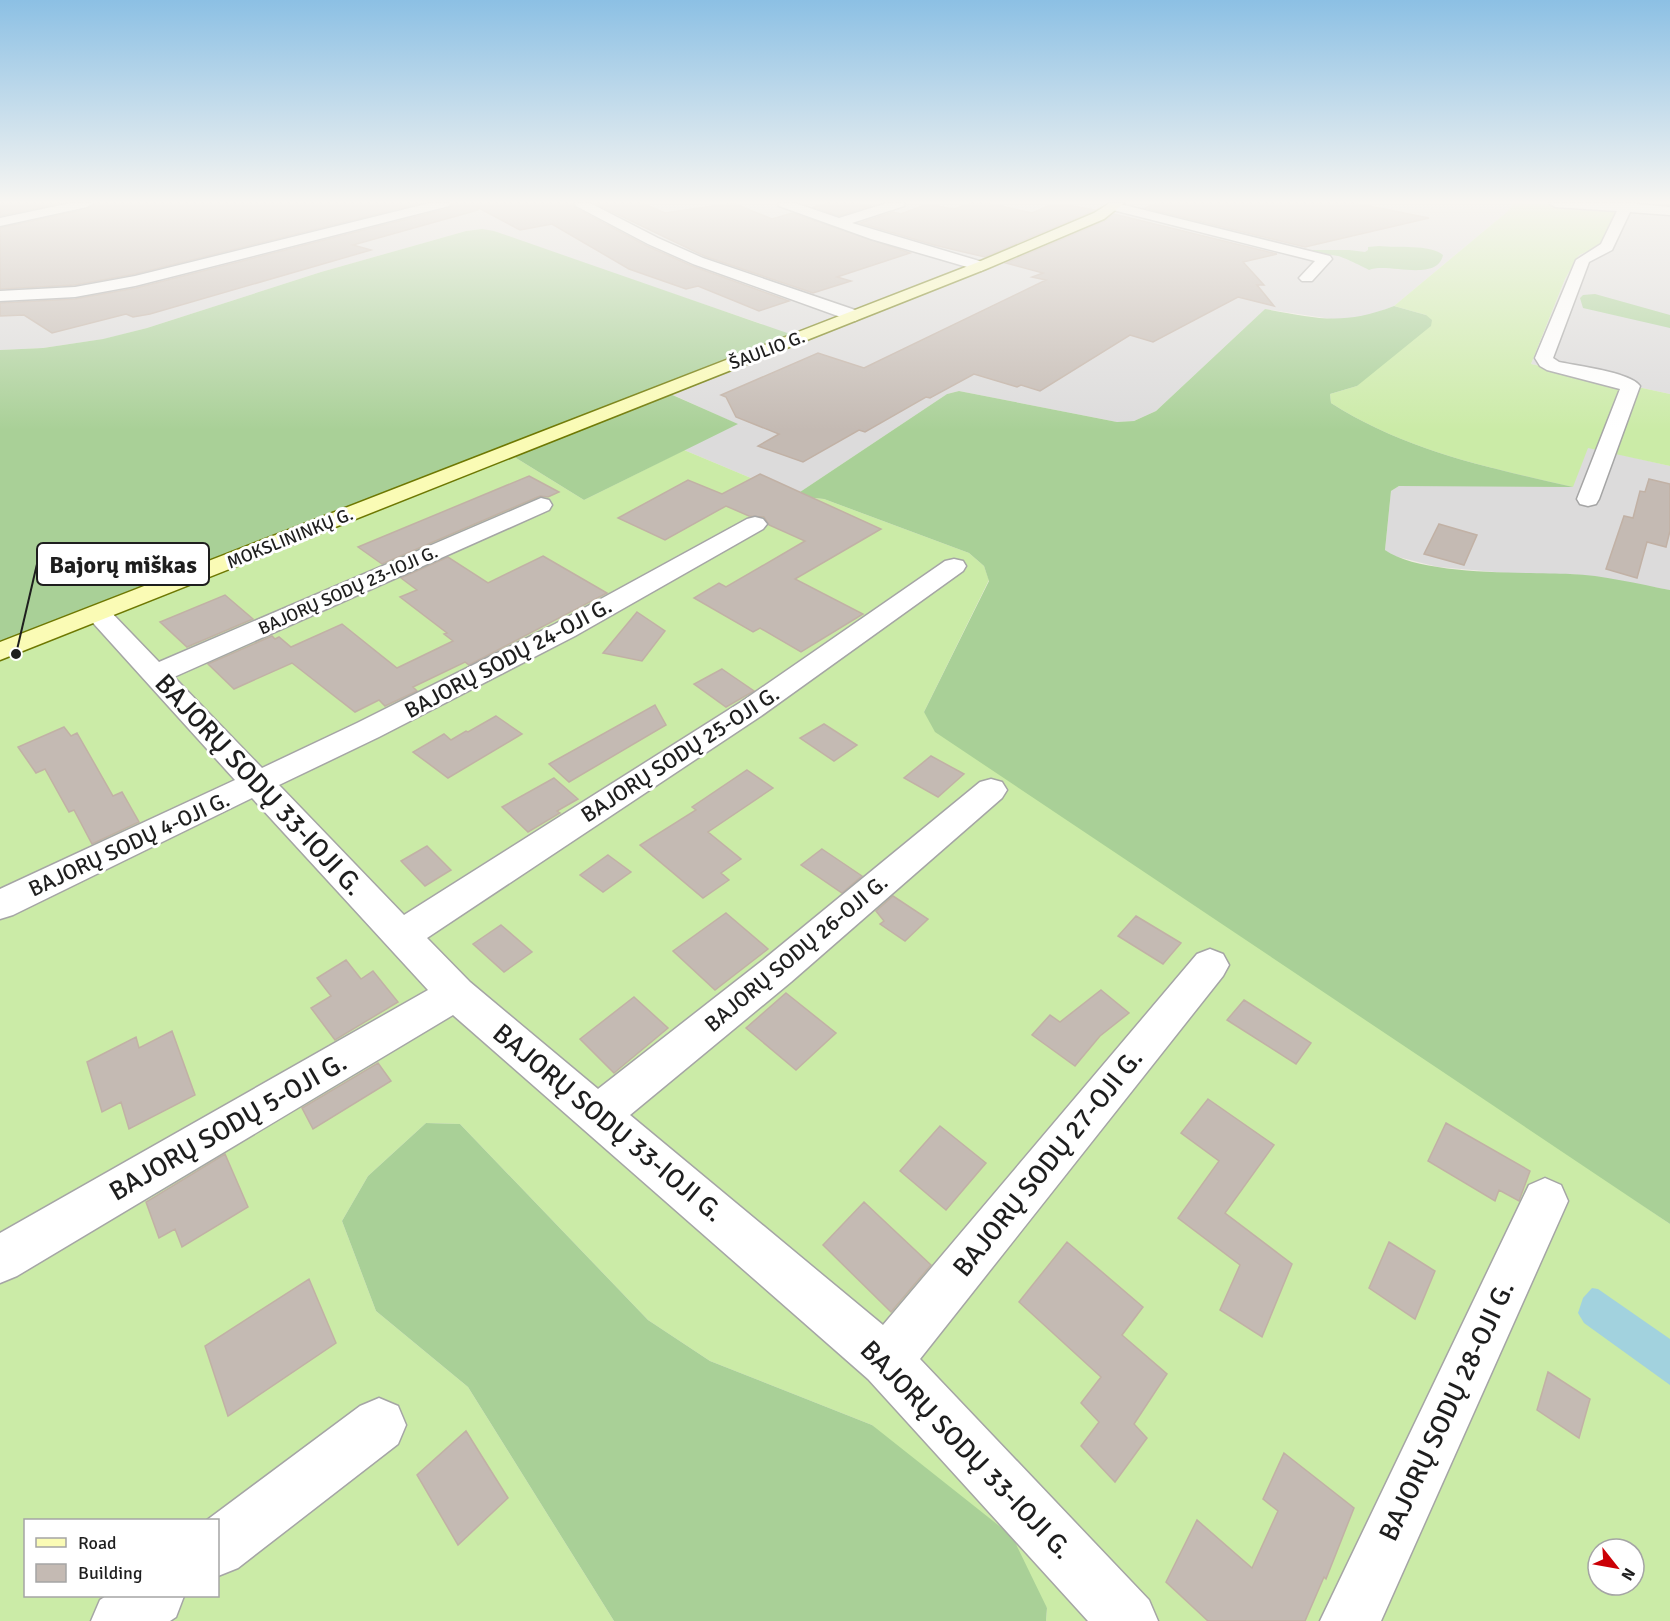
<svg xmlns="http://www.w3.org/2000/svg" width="1670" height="1621" viewBox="0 0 1670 1621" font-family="Signika,sans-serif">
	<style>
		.residential { fill: #dcdbdb }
		.grass { fill: #cbeba7; fill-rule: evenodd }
		.forest { fill: #a9d097 }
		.water { fill: #a2d2de }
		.building { fill: #c4bab3; stroke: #c1b1a5; stroke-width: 1.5 }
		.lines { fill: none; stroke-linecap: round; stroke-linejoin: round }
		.street-casing { stroke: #a5a5a5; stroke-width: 3 }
		.secondary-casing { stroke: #6e7802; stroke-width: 3 }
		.street { fill: #fff; fill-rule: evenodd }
		.secondary { fill: #fafbb5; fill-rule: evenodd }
		.labels { text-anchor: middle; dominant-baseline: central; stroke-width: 6; stroke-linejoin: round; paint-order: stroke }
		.far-street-label { font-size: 18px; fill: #1e1e1e; stroke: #fff }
		.street-label { font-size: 22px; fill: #1e1e1e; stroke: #fff }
		.near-street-label { font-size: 27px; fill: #1e1e1e; stroke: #fff }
		.leader { fill: none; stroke: #1e1e1e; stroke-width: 2 }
		.callout-dot { fill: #1e1e1e; stroke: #fff; stroke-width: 2 }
		.callout { fill: #fff; stroke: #1e1e1e; stroke-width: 2 }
		.callout-label { font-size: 24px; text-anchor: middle; font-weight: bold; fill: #1e1e1e }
	</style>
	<rect width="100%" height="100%" fill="#efebe3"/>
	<!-- residential -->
	<path class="residential" d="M0,203H1670V394L1531,364L1565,279L1579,255L1602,245L1514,203L1508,211L1394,306L1368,316L1338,320L1265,309L1156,411L1134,421L1117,422L959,391L947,394L794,496L684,450L737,424L658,388L762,324L482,229L466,231L321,272L147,328L104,339L43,348L0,350Z
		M1588,447L1670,466V590L1572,574L1528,575L1438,567L1394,556L1385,550L1391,491L1399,486L1417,485Z"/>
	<!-- grass -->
	<path class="grass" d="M1513,203L1621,207L1602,245L1579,255L1565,279L1531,364L1670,394V466L1588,448L1573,487C1489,468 1404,450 1331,403L1330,394L1357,386L1426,315L1394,306L1508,211Z
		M500,448L584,500L684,450L794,496L824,499L969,553L984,566L989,580L924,712L1670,1224V1621H1046L1047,1608L872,1425L710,1361L648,1320L460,1124L426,1123L368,1176L342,1221L376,1311L468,1387L614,1621H0V642ZM26,1520H218V1596H26ZM1598,1549H1634V1585H1598Z"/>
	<!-- forest -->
	<path class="forest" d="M482,229L494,231L793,335L659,389L738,424L584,500L500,448L0,642V350L43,348L103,339L147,328L321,272L466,231Z
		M1379,246C1397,248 1430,244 1443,255C1437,283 1387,262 1369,270C1364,267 1343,257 1338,256C1328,254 1319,254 1309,250H1349L1365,252L1368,250V247Z
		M1595,294L1670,315V328L1583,308L1580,298L1583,295Z
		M1394,306L1426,315L1432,320L1431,326L1357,386L1330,394L1331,403C1404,450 1489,468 1573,487L1399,486L1391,491L1385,550C1422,576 1524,572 1570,574C1603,575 1638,584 1670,590V1224L935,732L924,712L989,581L984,566L969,553L824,499L794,496L947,394L959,391L1117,422L1134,421L1156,411L1265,309C1317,318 1342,326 1394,306Z
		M426,1123L460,1124L648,1320L710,1361L872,1425L1012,1536L1047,1608L1046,1621H614L468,1387L376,1311L342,1221L368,1176Z"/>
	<!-- water -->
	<path class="water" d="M1592,1288L1598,1289L1670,1339V1385L1584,1323L1578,1313L1583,1298Z"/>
	<!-- building -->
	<path class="building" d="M0,203H62L0,216Z
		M95,203H422L135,274L75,285L0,289V228L87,209Z
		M452,203H573L575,208L647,246L692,266L789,301L759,311L698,286L686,289L629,269L552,224L520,230L477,207L478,210L353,245L371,250L150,314L133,317L126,314L52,333L24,315L0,316V303L75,299L136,288L450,208Z
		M594,203H642L665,213L733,203L772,219L792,213L910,253L837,277L851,281L813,293L704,256Z
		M827,203H855L870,206L839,216L813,207Z
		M972,203H987L1032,213L1050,205L1057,206L1062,204L1095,210L985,257L934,245L860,223L893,212L901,214L927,204L954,209Z
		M1157,203H1354L1429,218L1305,247L1145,208Z
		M1114,214L1277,254L1243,262L1264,285H1257L1274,306L1238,297L1153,342L1130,335L1040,391L1021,385L1017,387L974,374L930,398L926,397L865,432L859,430L803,462L758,446L779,434L736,417L726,397L721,395L818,353L864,368L1046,280L1032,277L1043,273L1006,263L1105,221Z
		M760,474L881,529L795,579L863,614L801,652L760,628L753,632L694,598L719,583L726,587L805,541L769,525L764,517L749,516L726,506L665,540L618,518L688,480L722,494Z
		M529,476L559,492L548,497L540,496L382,564L358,547Z
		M1649,479L1670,484V531L1666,547L1647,542L1637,578L1606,569L1624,516L1633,518L1640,491L1645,492Z
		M1439,524L1477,535L1464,565L1424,554Z
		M543,556L607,593L469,665L465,662L413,687L417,691L385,706L379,700L355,712L292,663L234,689L208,664L272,636L275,639L279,637L291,647L342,624L397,668L453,641L444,634L447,633L400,597L417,590L401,578L448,557L488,583Z
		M225,595L253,619L187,647L160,622Z
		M637,612L665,631L642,661L603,653Z
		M722,669L754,691L726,707L694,684Z
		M655,705L666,725L569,782L549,764Z
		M496,716L522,734L448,778L413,752L444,734L451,740L466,731L468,732Z
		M824,724L857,745L834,761L800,738Z
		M64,727L71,736L77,733L113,796L122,792L139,822L92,844L74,810L69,812L45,769L36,773L18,747Z
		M931,756L964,774L938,797L904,778Z
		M747,770L773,788L708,832L741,859L721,873L729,880L703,898L640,845L696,810L692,807Z
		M554,778L578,799L557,811L560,813L528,832L502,807Z
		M427,846L451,870L425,886L401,861Z
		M822,849L862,876L842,893L801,865Z
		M608,855L631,872L603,892L580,875Z
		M893,896L928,919L905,941L880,924L884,921L876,911Z
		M726,913L768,949L715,990L673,951Z
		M1136,916L1181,943L1163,964L1118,936Z
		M501,925L532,952L504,972L473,944Z
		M346,960L361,979L373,971L398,1002L335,1040L311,1008L331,996L317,978Z
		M1101,990L1129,1013L1100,1036L1075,1066L1032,1035L1050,1015L1060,1022Z
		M786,993L836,1033L796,1070L746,1028Z
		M634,997L668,1028L614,1073L580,1039Z
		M1244,1000L1311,1043L1296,1064L1227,1020Z
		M172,1031L195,1095L129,1129L121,1102L102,1112L87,1062L136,1037L139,1048Z
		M378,1063L391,1081L313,1129L302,1108Z
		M1208,1099L1274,1145L1225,1213L1292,1264L1262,1337L1220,1310L1240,1265L1178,1218L1219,1161L1181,1133Z
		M1446,1123L1530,1171L1519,1201L1499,1190L1495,1201L1428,1161Z
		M940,1126L986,1163L946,1210L900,1171Z
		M225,1154L248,1207L182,1247L175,1229L159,1238L146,1202Z
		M864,1202L931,1265L891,1312L823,1245Z
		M1067,1242L1143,1307L1122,1335L1167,1374L1134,1424L1147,1438L1115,1482L1081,1446L1099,1422L1081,1403L1101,1377L1019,1302Z
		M1389,1242L1435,1271L1415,1319L1369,1288Z
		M309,1279L336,1343L228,1416L205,1346Z
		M1548,1372L1590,1399L1579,1438L1537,1410Z
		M466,1431L508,1498L458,1545L417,1475Z
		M1284,1453L1354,1508L1326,1579L1324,1577L1305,1621H1208L1166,1582L1197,1520L1252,1568L1278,1511L1263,1499Z"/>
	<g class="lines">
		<!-- street casing -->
		<g class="street-casing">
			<path id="street" d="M71,203H93L87,207L0,226V218Z
				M430,203H450L449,206L135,286L75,297L0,301V291L75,287L135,276Z
				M575,203H590L658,238L703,258L861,312L863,316L855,321L849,320L693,264L648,244L576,206Z
				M778,203H795L839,218L887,203H905L904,206L852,223L986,263L989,266L981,271L871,239L779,206Z
				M1109,203H1116L1330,256L1332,259L1312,281H1302L1299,278L1315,261L1109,209L1107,206Z
				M1549,203H1628L1670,207V215L1630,212L1612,250L1589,262L1553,358L1559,362C1577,366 1630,372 1640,386L1599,499L1596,504L1588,506L1580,504L1577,499L1620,389L1547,370L1540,366L1535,358L1576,260L1601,244L1617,211L1555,207Z
				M541,498L549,500L552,505L549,510L174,677L262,768L357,723L555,624L747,519L755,517L763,519L767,524L763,529L575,636L379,737L279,785L404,915L741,702L945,561L954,559L963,561L966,566L963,571L761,716L427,938L470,982L598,1089L763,960L980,782L991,779L1002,782L1007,790L1002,798L791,982L630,1115L883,1325L1197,954L1210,949L1223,954L1229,965L1223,976L920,1359L1149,1600L1158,1621H1088L868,1379L453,1015L17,1276L0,1283V1233L428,990L252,798L13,915L0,919V889L235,780L85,614L89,608L98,606L107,608L159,662Z
				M1545,1178L1561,1185L1568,1201L1381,1621H1320L1529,1185Z
				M379,1398L398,1406L406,1425L398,1444L238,1568L218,1576V1520H207L360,1406Z
				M106,1596H184L176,1617L170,1621H91L100,1600Z"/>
		</g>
		<!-- secondary casing -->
		<g class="secondary-casing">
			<path id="secondary" d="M1110,203H1124L1104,219L986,269L0,660V642L976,263L1094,213Z"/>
		</g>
		<!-- street -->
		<use href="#street" class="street"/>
		<!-- secondary -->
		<use href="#secondary" class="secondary"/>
	</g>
	<!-- sky -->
	<linearGradient id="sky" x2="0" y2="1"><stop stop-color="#8cc0e4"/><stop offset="0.47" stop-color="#f8f6f2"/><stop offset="1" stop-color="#f8f6f2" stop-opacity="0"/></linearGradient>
	<rect width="1670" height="430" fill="url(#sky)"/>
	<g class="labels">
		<!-- far-street labels -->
		<g class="far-street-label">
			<text transform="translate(767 350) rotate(-21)">ŠAULIO G.</text>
			<text transform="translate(290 538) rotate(-22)">MOKSLININKŲ G.</text>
			<text transform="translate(348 590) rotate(-24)">BAJORŲ SODŲ 23-IOJI G.</text>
		</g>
		<!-- street labels -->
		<g class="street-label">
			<text transform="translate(508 658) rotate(-28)">BAJORŲ SODŲ 24-OJI G.</text>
			<text transform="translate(680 754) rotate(-33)">BAJORŲ SODŲ 25-OJI G.</text>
			<text transform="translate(129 844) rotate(-25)">BAJORŲ SODŲ 4-OJI G.</text>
			<text transform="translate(796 953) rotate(-40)">BAJORŲ SODŲ 26-OJI G.</text>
		</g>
		<!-- near-street labels -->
		<g class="near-street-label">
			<text transform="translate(259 785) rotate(47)">BAJORŲ SODŲ 33-IOJI G.</text>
			<text transform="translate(608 1123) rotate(40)">BAJORŲ SODŲ 33-IOJI G.</text>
			<text transform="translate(228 1127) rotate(-30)">BAJORŲ SODŲ 5-OJI G.</text>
			<text transform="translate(1048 1163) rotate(-51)">BAJORŲ SODŲ 27-OJI G.</text>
			<text transform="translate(1447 1411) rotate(-65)">BAJORŲ SODŲ 28-OJI G.</text>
			<text transform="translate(966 1450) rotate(46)">BAJORŲ SODŲ 33-IOJI G.</text>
		</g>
	</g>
	<!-- callouts -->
	<path class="leader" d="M16 654L37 564"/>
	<circle class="callout-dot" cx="16" cy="654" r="6"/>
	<rect class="callout" x="37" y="543" width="172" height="42" rx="6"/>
	<g class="callout-label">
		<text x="123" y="573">Bajorų miškas</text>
	</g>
	<!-- legend -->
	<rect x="24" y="1519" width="195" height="78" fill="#ffffff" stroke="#a5a5a5" stroke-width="1.5"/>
	<rect x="36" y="1538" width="30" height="9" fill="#fafbb5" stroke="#a5a5a5" stroke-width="1.5"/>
	<text x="78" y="1549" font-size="18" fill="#1e1e1e">Road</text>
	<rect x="36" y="1564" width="30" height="18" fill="#c4bab3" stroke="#a5a5a5" stroke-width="1.5"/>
	<text x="78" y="1579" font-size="18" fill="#1e1e1e">Building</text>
	<!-- north arrow -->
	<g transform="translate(1616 1567) rotate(121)"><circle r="28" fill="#ffffff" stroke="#a5a5a5" stroke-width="1.5"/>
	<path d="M0-4.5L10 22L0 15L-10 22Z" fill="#cb0006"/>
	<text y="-9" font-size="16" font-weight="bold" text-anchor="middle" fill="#1e1e1e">N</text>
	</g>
</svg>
